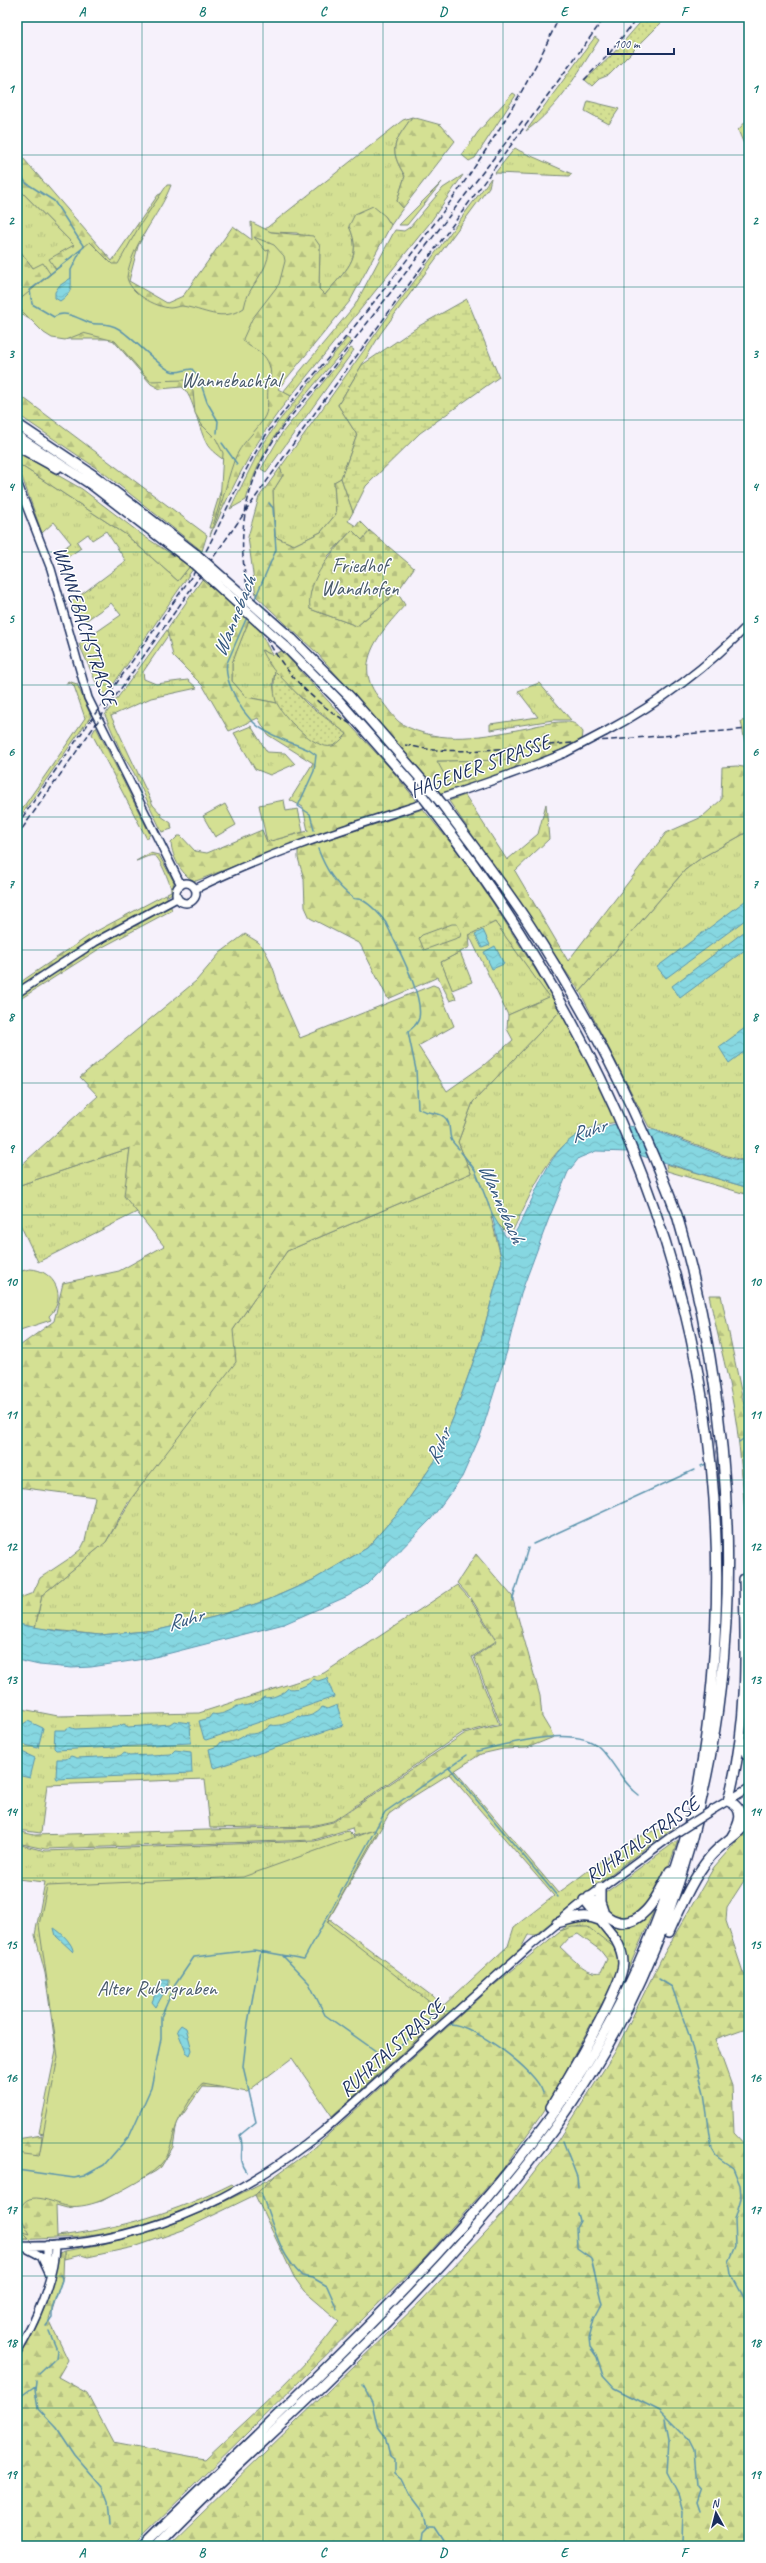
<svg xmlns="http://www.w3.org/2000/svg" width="766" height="2563" viewBox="0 0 766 2563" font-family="Caveat,sans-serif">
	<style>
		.grass { fill: url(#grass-tufts); stroke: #788878 }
		.forest { fill: url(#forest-firs); stroke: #788878; fill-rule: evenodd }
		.wetland { fill: url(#wetland-marsh); stroke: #788878 }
		.cemetery { fill: url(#cemetery-stones); stroke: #788878 }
		.park { fill: #d4e093; stroke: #788878 }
		.garden { fill: url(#garden-dots); stroke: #788878 }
		.water { fill: url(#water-waves); stroke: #5b94ad }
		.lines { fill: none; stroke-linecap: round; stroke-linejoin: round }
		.stream { stroke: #5b94ad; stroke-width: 1.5 }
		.secondary-casing { stroke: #1b2f5e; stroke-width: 10 }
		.highway-casing { stroke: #1b2f5e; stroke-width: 12 }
		.secondary { stroke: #fff; stroke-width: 7 }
		.highway { stroke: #fff; stroke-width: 9 }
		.rail { stroke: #1b2f5e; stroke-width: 1.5; stroke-dasharray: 6 3; stroke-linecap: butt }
		.secondary-bridge-casing { stroke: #1b2f5e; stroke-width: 10; stroke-linecap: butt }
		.highway-bridge-casing { stroke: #1b2f5e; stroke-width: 12; stroke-linecap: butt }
		.secondary-bridge { stroke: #fff; stroke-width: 7 }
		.highway-bridge { stroke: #fff; stroke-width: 9 }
		.grid { fill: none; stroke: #0f766e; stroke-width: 1; stroke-opacity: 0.55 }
		.labels { text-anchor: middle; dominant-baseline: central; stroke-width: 3; stroke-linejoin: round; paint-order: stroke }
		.park-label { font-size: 20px; fill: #495b6b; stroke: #fff }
		.street-label { font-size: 20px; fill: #1b2f5e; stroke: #fff }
		.water-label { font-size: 21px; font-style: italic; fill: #36597f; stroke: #fff }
		.neatline { fill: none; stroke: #0f766e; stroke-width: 1.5 }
		.grid-label { font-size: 13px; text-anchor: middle; font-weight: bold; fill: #0f766e }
	</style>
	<defs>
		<pattern id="grass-tufts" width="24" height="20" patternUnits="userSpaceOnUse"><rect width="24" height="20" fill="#d4e093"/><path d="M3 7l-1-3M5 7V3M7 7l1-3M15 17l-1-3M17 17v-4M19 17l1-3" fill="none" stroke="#b5c081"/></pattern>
		<pattern id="forest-firs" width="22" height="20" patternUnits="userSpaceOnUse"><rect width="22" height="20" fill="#d4e093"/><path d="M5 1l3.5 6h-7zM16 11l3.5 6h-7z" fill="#b5c081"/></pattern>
		<pattern id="wetland-marsh" width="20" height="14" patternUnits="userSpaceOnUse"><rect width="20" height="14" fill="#d4e093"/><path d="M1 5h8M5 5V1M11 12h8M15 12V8" fill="none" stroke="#b5c081"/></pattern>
		<pattern id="cemetery-stones" width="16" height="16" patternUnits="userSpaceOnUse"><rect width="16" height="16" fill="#d4e093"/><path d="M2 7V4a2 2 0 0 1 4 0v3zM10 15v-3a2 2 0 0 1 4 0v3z" fill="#b5c081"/></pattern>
		<pattern id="garden-dots" width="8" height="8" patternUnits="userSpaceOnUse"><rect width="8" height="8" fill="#d4e093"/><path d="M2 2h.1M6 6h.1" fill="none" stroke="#b5c081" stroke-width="1.8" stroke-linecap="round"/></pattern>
		<pattern id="water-waves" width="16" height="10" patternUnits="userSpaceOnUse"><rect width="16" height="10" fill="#86d7e1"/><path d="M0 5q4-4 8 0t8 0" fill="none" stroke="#73b9c3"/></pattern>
	</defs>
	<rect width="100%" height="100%" fill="#f6f1fb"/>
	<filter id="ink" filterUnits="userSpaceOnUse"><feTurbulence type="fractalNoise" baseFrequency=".025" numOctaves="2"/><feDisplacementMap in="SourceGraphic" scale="8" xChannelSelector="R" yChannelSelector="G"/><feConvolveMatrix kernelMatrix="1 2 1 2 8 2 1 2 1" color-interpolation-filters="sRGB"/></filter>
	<g filter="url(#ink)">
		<!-- grass -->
		<path class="grass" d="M595,37L599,40C577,74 559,107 526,131Z
			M513,93L516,95L475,158L469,161L462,155L478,132Z
			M412,117C395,142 387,147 405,176L397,201L403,208L391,225L385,216L349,226C364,259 345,270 325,295L319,289L320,246L297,233L271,232L264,230L403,120Z
			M749,118V150L743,142L738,130Z
			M515,148L520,151L572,174L569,176L495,173Z
			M463,175L429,224L291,396L283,392L355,305L395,230L404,231L410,227L443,188Z
			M491,178L489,187L381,333L338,405L357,435L341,478L334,482L336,514L321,532L294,545L275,537L273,491L283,475L280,468L387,318Z
			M442,182L407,225H399Z
			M17,187L74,245L105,303L33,268L17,247Z
			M347,338L351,341C310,392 263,435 246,500L230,509L260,449L278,422Z
			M351,348L354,350L266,472L261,469L282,433Z
			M17,463L125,534L178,581L190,566L193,569L106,695L99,689L79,644L121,615L111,603L84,622L70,603L126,561L106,531L92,540L88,534L77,542L81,548L62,561L58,553L71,543L54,522L42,533Z
			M249,620L259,629L272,655L262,650L275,671L273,684L277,703L246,697L232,681V663Z
			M167,630L169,634L143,672L144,679L156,684L188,680L197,688L151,698L111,716L153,805L161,814V816L171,823L172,829L162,832L134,773L121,752L105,715Z
			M68,681L77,684L91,716L17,821V816L85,718L74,686L71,683L66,684Z
			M539,683L571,720H553L490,730V724L538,717L518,691Z
			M251,726L267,752L285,753L295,764L270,775L255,769L234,733Z
			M96,727L150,834L147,839L92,734Z
			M521,759L513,770L476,783L473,780L450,785L436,761Z
			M749,831V1162L724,1155L649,1127L580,992L685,870L701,858Z
			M150,853L159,855L174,882L172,893L168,896L167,893L171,891C172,887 160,858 155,856C149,854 141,860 136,861Z
			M495,922L550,997L508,1015L469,935Z
			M460,952L472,982L452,990L441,962Z
			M561,1010L620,1122C553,1127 538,1182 511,1234H508L491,1217L502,1261L481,1340L454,1416L435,1461L403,1507L367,1548L313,1580L268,1600L214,1617L158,1630L100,1635L35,1628L42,1595L106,1542L233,1330L287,1251L471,1173L458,1142L473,1102Z
			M130,1148L125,1196L137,1212L38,1262L19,1222L17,1223V1186Z
			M666,1164L749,1188V1195L667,1171Z
			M457,1585L470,1599L496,1641L472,1657L499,1724L462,1733L333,1821L311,1826L210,1828L205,1779L47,1785L41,1833L17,1830V1708L58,1716L199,1713L324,1673Z
			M455,1771L558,1893C592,1870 633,1829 674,1827L616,1870L535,1935H528L521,1948L512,1957L335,2114L332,2110L324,2016L40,2166L44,2134L39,2133L56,2050L45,1973L35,1935L45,1882L17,1879V1844L45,1851L315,1841L348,1831L355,1838L299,1957L327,1925L329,1919L444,2005L508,1946L514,1927L554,1896L449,1774Z
			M678,1840C671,1861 656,1906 635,1916C621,1922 594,1909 605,1893Z
			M662,1892L621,1986L625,1960L593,1909L628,1925Z
			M576,1920H595L610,1937L621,1961L581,1926L560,1931Z
			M275,2176L255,2195L183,2230L134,2247L88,2257L81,2255L64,2259V2251C149,2238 201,2215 275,2176Z
			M232,2184L235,2187C180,2213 120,2238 57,2238V2236C120,2229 176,2212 232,2184Z"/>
		<!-- forest -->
		<path class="forest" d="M412,117L441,125L455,141L403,208L397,201L405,176C387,147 395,142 412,117Z
			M17,145L23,158L112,261L158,195L165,192L138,246L129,281L167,303L183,296L233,226L252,240L251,222L271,232L313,236L320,246L319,289L325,295C345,270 364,259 349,226L355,214L373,206L385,216L391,225L350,301L278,389L291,396C258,436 235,480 214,528H209L229,464C223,459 213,453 208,446C198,430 194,396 182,387L160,389L151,384L112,339H61L18,312L17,247L33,268L43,263L51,275L57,271L49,259L74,245L17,187Z
			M17,396L25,399L207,535L202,551L105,474L17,414Z
			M17,452L82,489L145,537L190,566L178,581L125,534L17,463Z
			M280,468L283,475L273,491L275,537L294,545L321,532L336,514L334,482L341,478L353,512L348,521L356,526L360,521L370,531L362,540L352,530L328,556L310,609L357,626L397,592L405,605C381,632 350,664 380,699C387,707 394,719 402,724C440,746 486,736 527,728C540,725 555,721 569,722C576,723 579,727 583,732L582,741L513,770L521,760L437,761L450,785L473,779L476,783L442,795L318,654L256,596L248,537L259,497Z
			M203,578L249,620L232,663V681L246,697L277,703L288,718L347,735C318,708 279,687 261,650L272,655L282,651L389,767L417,801L265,854L196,881C183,878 172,857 171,843L178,836H181L195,851L207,853L262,830L267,842L308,831L303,807L290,800L313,763L268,735L258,718L229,731L203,686L173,656L167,630Z
			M749,720V741L745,742L741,721Z
			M737,766L749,768V831L701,858L685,870L580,992L449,801L465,795L507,860L538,834L546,804L549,839L515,871L568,961L666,833L702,817L721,800L722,767Z
			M423,809L458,852L493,903L561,1010L473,1102L458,1142L471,1173L287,1251L233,1330L236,1362L127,1504L106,1542L42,1595L35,1628L17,1624V1599L33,1593L40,1578L70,1558L81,1549L85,1541L95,1497L17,1487V1348L54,1321L63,1283L119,1271L164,1246L124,1196L130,1148L17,1186V1169L98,1096L80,1077L196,981L220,953L245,934C249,937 254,939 258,942C267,949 278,978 278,988L300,1038L433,985L438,987L454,1026L418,1046L447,1091L484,1065L513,1040L507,1029L508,1015L549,997L495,922L469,935L470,947L441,962L456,999L450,1001L438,977L388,999L360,944L310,918L305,907L304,879L298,858V849Z
			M166,894L172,910L99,949L17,1001V985L25,979L93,933Z
			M709,1295H721L749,1429V1747L745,1740C749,1637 750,1531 737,1428C731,1384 718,1339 709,1295Z
			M476,1554L512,1596L540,1696L542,1717L554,1737L527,1748L503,1749L481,1754L411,1798L389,1814L329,1919L321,1943L300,1958L371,1831L354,1836L352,1828L314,1840L45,1849L17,1843V1831L34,1835L311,1827L333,1822L464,1734L501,1725L474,1657L497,1641L471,1598L457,1583Z
			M749,1827V1873L727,1907L726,1921L743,1972L749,1982V2027L715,2039L732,2086L734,2133L749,2149V2546H168L422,2300L500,2217L559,2140L615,2052L661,1959L714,1867Z
			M572,1927H588L615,1948L621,1961L618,1974L544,2111L502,2170L424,2259L132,2546H17V2360L38,2323L59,2253L64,2251L63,2276L49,2320L68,2360L58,2377L87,2393L113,2442L205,2459C250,2416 304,2372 339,2321L304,2291L294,2277L255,2195L275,2176L312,2149L493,1986L560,1931ZM578,1934L600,1950L607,1959L601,1972C587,1976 570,1956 560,1947L568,1938Z
			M214,2076L223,2088L202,2087L177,2123L173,2147L161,2167L156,2171L102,2201L67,2208L56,2205L57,2238L17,2240V2139L42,2135L39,2167L148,2082Z"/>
		<!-- wetland -->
		<path class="wetland" d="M467,299L499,377L420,433L366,486L353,512L341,478L357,435L338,405L362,365L419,326Z
			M452,924H457L461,932L460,937L424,950L419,938L422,935Z"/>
		<!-- cemetery -->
		<path class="cemetery" d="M352,530L362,540L370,531L414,568L397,592L357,626L310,609C306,578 334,551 352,530Z"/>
		<!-- park -->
		<path class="park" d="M167,185H171C159,217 132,242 127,277C129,293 156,307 170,308C174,308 178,306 182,306C204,309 221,323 244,308C247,286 268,274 269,250L266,251L254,237L274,245L284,256L285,261L279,284L252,319L243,339C247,350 265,347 270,368C272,376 269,381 268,389C267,398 269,407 265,416C257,432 240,443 234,461C225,486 221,511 210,536L220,502L223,453L216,439L202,425L195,413L193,391L185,380L150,381L115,341L83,333L65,340L52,338L44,333L19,308L18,301L90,242L112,264H118L140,225Z
			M284,800L286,811L298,809L303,832L267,842L259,805Z
			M225,804L236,825L215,837L203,816Z
			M30,1269C55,1270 68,1298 49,1316L51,1320L17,1331V1272Z
			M374,1830L377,1832L327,1922L445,2014L332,2116L292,2058L247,2092L203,2084C196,2088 178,2119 176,2127C172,2138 171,2149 165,2159C154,2175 123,2190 105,2199C94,2204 79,2208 67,2206C54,2204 24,2185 19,2214L30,2234L23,2232L29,2238H17V2153L39,2156L58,2057L39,1925L47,1886L243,1877Z"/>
		<!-- garden -->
		<path class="garden" d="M645,17H667L609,75L599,79L592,86L585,80L611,56Z
			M588,101L617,108L619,109L609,124L585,111Z
			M275,671L307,704L347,734C343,738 337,745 332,746C316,751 281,715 276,701C273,691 274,681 275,671Z"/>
		<!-- water -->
		<path class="water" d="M71,278C72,290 70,294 60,301L55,298V292L59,286Z
			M749,898V917L666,978L657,967Z
			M749,928V947L680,998L672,986Z
			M483,930L490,945L482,948L475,934Z
			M495,946L504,964L492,969L484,952Z
			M749,1025V1048L729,1063L719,1047Z
			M616,1124L654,1130L723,1156L749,1163V1188L629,1152L596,1151L579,1158L568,1172L549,1218L521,1293L507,1351L481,1434L462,1477L431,1519L366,1585L348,1596L284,1624L151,1658L91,1667L72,1668L39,1665L17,1660V1624L57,1631L100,1635L158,1630L214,1617L268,1600L313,1580L367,1548L403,1507L435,1461L454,1416L481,1340L502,1261L492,1214L506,1237H512C537,1202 545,1141 592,1129C600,1127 608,1126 616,1124Z
			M327,1678L334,1697L206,1740L204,1739L199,1721L209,1718L212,1714C219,1716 231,1711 237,1706C245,1707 258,1703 264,1697C270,1700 285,1693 288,1688C294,1691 309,1686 313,1679L318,1681Z
			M337,1705L343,1725L215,1768L213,1767L209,1749L218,1746L221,1742C229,1744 241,1739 246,1734C255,1735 265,1731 271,1725C279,1727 293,1722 298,1716C304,1719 319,1714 322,1707L327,1709Z
			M28,1721L43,1728L38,1748L17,1743V1722L23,1724Z
			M174,1721L190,1723L191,1743L56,1750L54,1748L55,1730H65L69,1727L75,1729L117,1727L124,1724L128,1727L170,1724Z
			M175,1750L191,1752L192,1773L57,1779L56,1777L57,1759H66L71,1756L77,1758L119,1756L125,1753L129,1756L171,1754Z
			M20,1751L35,1758L30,1778L17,1775V1752Z
			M54,1928C61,1932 74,1945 73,1952L56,1936Z
			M162,1980H169V1983L156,2007L152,2002C156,1994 154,1987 162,1980Z
			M181,2025L186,2028L192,2050L190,2055L186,2052L177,2030Z"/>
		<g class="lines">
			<!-- stream -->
			<path class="stream" d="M17,169L26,183L54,201L84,247L30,290L32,304L54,317C65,309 79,319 90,323C98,326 106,321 119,329C133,338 161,368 171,371C179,374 184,369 192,369L199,378L207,402L218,421L217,433
				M71,278V270L81,250
				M222,443L237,464
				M254,601L276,550L273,508L269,503
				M247,617L227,663C225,672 228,681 232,690C249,731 271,734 309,750L316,755L314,771L298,806L310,814L314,830
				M318,849C326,870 335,884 353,898C356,900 359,898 362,900C370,904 381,915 386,923C396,945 424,995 419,1018C417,1026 412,1027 408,1032L416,1070L418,1108C425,1114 435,1111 443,1116C452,1122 448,1130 451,1139C452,1142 456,1146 459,1149
				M461,1152L475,1170L493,1216
				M739,1442L749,1435
				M701,1466L706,1464
				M533,1544L694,1470
				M512,1601L528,1548
				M477,1751C507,1744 576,1724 600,1748C614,1762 623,1784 639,1795
				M449,1767L558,1897
				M282,1955L309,1983L325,2015L387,2059L436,2012
				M659,1979L672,1987L689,2035L704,2093L712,2149L716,2156L733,2168L740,2185L741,2198L735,2219L736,2246L729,2262L731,2274L749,2307
				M450,2024C472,2024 537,2070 543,2093
				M563,2141L577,2177L578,2187
				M17,2170L74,2178L84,2176L104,2165L130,2135L151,2088L161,2039V2017L175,1985L194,1957L254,1950L304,1959L385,1812L467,1755
				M247,2172C236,2157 246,2150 240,2135L256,2122L243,2066L248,2023L261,1951
				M261,2193C273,2223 278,2253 302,2276L313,2278L327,2286L337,2309
				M578,2213L580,2221L576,2228L577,2248L591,2258L602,2304L594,2319L589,2338L590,2347L597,2357L603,2376L614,2388L660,2411L688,2439L694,2451L697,2485L701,2490L697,2502L700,2511
				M17,2231L19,2232
				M46,2326L52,2318V2308L62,2280L61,2275
				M39,2374L56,2358L57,2350L49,2331
				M36,2381L35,2389L38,2408L57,2428L75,2455L102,2486L108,2501L110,2524
				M363,2385L372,2402L377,2425L385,2436L390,2457L394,2460V2473L403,2481L409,2494L424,2514L427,2526L422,2531L420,2546
				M17,2399L35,2386
				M665,2419L669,2439L667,2473L678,2494L683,2511L682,2542
				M427,2526H433L446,2546"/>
			<!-- secondary casing -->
			<g class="secondary-casing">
				<path id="secondary" d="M17,482L51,569L88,698L181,885
					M605,732C659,703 707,668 749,624
					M176 893a10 10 0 1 1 20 0a10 10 0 1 1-20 0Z
					M195,889C313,830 443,804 565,753
					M17,993L95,942L177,898
					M714,1809L749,1788
					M17,2246C131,2249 236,2202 323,2131L529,1947L589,1897L673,1835
					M24,2247L41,2256L49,2273
					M47,2265V2245
					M17,2353C34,2325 55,2278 55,2245"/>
			</g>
			<!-- highway casing -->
			<g class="highway-casing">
				<path id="highway" d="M17,424L93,475L197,555
					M17,436L92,485L192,562
					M17,446L57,468
					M292,639L350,697L434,794
					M285,646L339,701L424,798
					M741,1740L749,1757
					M731,1838C739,1825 747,1809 728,1801C748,1728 746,1653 744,1579
					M600,1888V1902L603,1911
					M589,1897C595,1903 601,1912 608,1917C639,1938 660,1892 670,1871
					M557,1923C572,1919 584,1913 599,1920
					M669,1932C681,1906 692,1879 710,1857C722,1842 740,1835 749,1819
					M551,2107C566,2082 623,1986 623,1963C623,1954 620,1947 616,1940L584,1900
					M143,2546C284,2406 435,2275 553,2114C619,2023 667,1911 695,1803C766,1429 659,1101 431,807
					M157,2546C212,2487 273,2434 331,2377C411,2300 488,2219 554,2129C745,1868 766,1517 677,1215C638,1111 586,1010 525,918C499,879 470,842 442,804"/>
			</g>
			<!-- secondary -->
			<use href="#secondary" class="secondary"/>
			<!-- highway -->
			<use href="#highway" class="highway"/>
			<!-- rail -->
			<path class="rail" d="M584,80L608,55L638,17
				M351,724C256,671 212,552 266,453C280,427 300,405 320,383C337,363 352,342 368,322C420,254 472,186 524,119
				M405,745L433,750L471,751L749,729
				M17,825L194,573C220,528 238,479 266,435C292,399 322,366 350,332C429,233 508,133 559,17
				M17,836L317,410L605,17"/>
			<!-- secondary-bridge casing -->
			<g class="secondary-bridge-casing">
				<path id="secondary-bridge" d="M565,753L605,732
					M673,1835L714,1809"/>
			</g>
			<!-- highway-bridge casing -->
			<g class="highway-bridge-casing">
				<path id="highway-bridge" d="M197,555L292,639
					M192,562L285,646
					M434,794L442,804
					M424,798L431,807"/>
			</g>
			<!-- secondary-bridge -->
			<use href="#secondary-bridge" class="secondary-bridge"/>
			<!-- highway-bridge -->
			<use href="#highway-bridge" class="highway-bridge"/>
		</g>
	</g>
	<!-- grid -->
	<path class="grid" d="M142,17V2546M263,17V2546M383,17V2546M503,17V2546M624,17V2546M17,155H749M17,287H749M17,420H749M17,552H749M17,685H749M17,817H749M17,950H749M17,1083H749M17,1215H749M17,1348H749M17,1480H749M17,1613H749M17,1746H749M17,1878H749M17,2011H749M17,2143H749M17,2276H749M17,2408H749"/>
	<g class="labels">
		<!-- park labels -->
		<g class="park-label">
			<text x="231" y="380">Wannebachtal</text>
			<text x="360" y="565">Friedhof<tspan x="360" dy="23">Wandhofen</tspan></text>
			<text x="157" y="1988">Alter Ruhrgraben</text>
		</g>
		<!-- street labels -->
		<g class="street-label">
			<text transform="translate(85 626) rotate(72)">WANNEBACHSTRASSE</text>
			<text transform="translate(480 766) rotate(-20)">HAGENER STRASSE</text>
			<text transform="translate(642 1840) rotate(-35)">RUHRTALSTRASSE</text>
			<text transform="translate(392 2048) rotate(-42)">RUHRTALSTRASSE</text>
		</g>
		<!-- water labels -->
		<g class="water-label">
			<text transform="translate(234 616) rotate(-68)">Wannebach</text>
			<text transform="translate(588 1130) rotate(-18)">Ruhr</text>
			<text transform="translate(502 1203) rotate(66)">Wannebach</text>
			<text transform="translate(438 1446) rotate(-66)">Ruhr</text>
			<text transform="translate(185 1619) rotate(-15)">Ruhr</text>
		</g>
	</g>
	<!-- margin -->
	<rect width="766" height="2563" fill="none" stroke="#fff" stroke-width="44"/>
	<!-- north arrow -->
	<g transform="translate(716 2513) rotate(353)" stroke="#ffffff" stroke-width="3" paint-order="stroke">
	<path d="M0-3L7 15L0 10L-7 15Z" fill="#1b2f5e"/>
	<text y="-6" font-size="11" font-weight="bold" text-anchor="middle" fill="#1b2f5e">N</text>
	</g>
	<!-- scale -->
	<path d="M608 48v6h66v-6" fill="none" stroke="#1b2f5e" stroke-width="2"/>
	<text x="614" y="48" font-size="12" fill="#1b2f5e" stroke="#ffffff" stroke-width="3" paint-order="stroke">100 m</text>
	<rect x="22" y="22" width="722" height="2519" class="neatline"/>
	<g class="grid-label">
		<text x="82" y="16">A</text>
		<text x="202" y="16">B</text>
		<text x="323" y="16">C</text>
		<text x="443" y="16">D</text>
		<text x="564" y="16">E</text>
		<text x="684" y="16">F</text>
		<text x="11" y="93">1</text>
		<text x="755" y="93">1</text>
		<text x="11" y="225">2</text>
		<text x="755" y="225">2</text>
		<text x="11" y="358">3</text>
		<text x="755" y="358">3</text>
		<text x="11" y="491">4</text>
		<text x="755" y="491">4</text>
		<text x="11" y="623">5</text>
		<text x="755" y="623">5</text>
		<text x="11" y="756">6</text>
		<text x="755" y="756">6</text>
		<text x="11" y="888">7</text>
		<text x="755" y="888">7</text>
		<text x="11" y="1021">8</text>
		<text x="755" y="1021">8</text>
		<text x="11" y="1153">9</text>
		<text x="755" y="1153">9</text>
		<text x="11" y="1286">10</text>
		<text x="755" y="1286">10</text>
		<text x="11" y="1419">11</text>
		<text x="755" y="1419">11</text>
		<text x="11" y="1551">12</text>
		<text x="755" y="1551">12</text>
		<text x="11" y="1684">13</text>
		<text x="755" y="1684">13</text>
		<text x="11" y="1816">14</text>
		<text x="755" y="1816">14</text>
		<text x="11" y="1949">15</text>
		<text x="755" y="1949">15</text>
		<text x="11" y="2082">16</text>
		<text x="755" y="2082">16</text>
		<text x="11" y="2214">17</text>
		<text x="755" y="2214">17</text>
		<text x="11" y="2347">18</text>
		<text x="755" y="2347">18</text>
		<text x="11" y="2479">19</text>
		<text x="755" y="2479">19</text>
		<text x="82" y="2557">A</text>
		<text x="202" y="2557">B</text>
		<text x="323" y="2557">C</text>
		<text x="443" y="2557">D</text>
		<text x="564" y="2557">E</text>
		<text x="684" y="2557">F</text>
	</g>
</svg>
